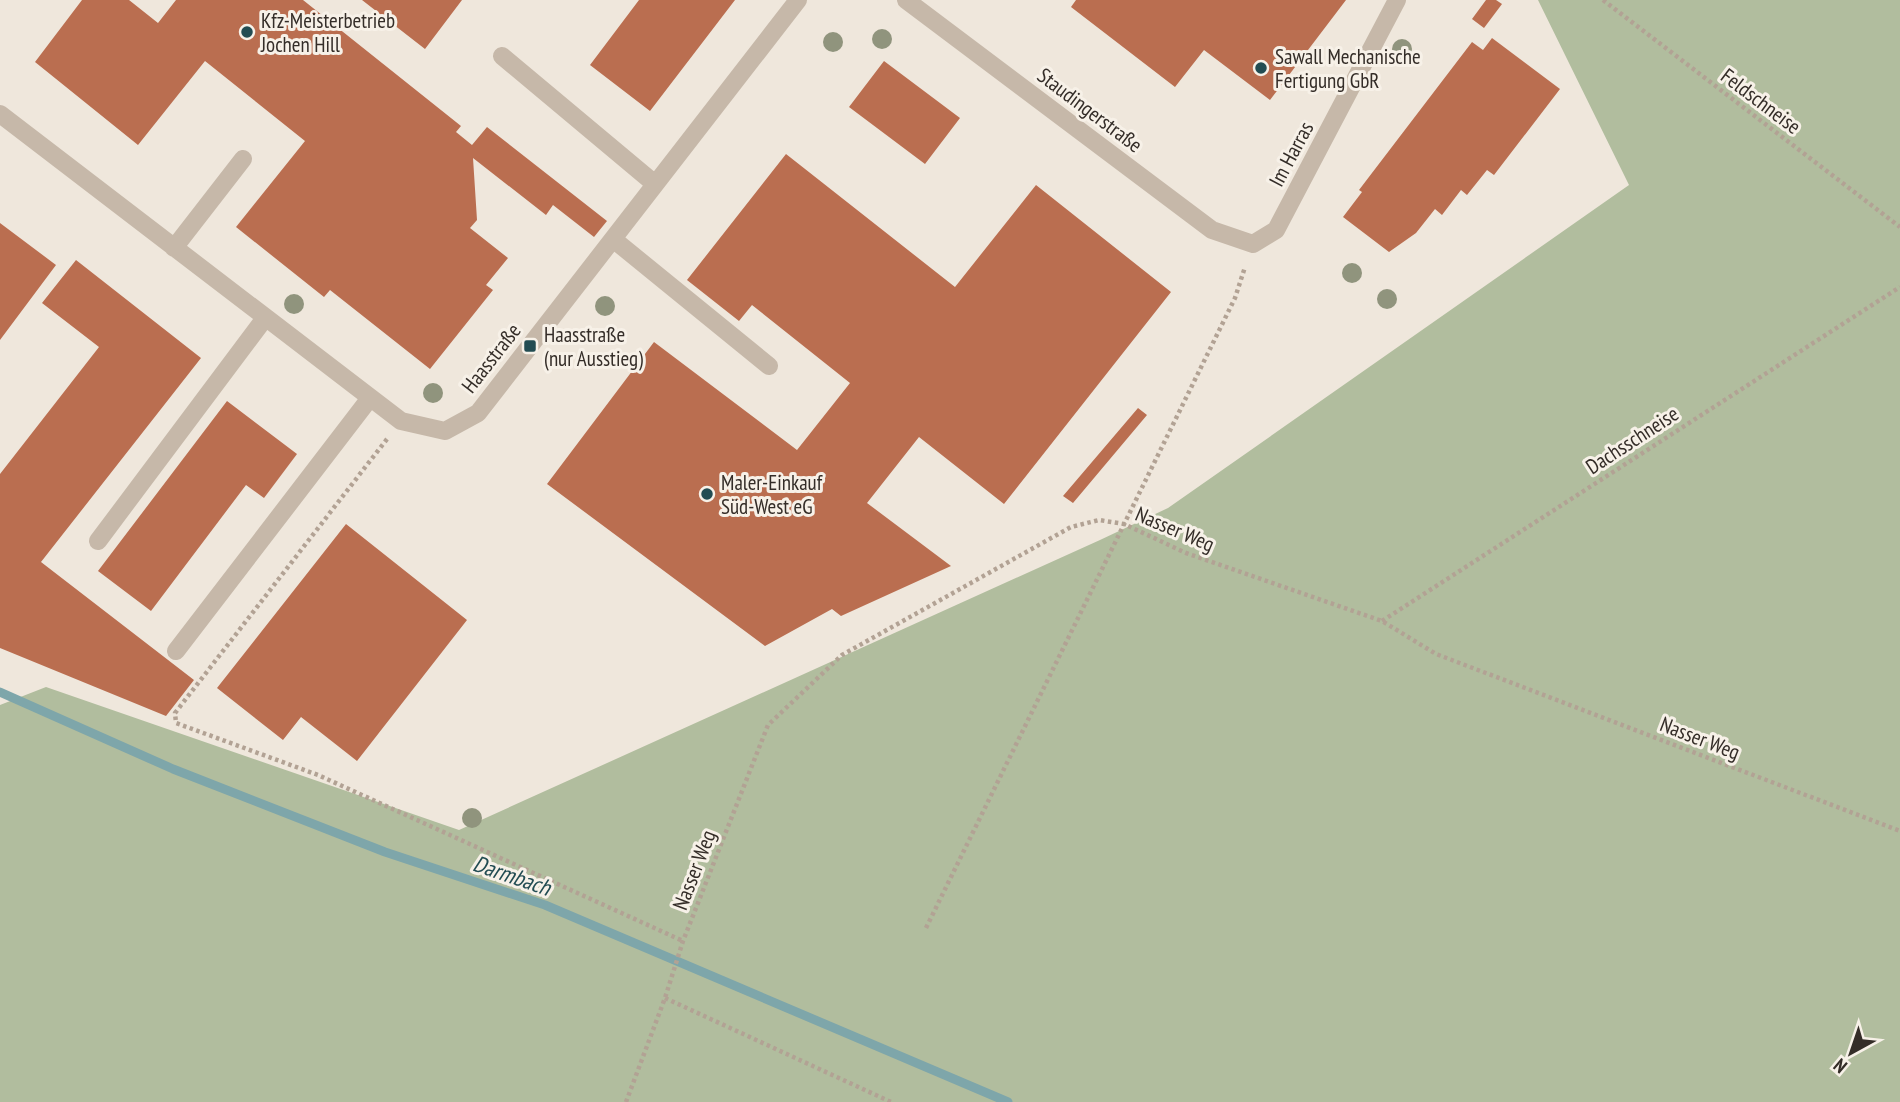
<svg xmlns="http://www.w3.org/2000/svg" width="1900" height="1102" viewBox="0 0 1900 1102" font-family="'PT Sans Narrow',sans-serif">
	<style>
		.green { fill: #b1bd9e }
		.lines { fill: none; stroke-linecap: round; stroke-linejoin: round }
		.stream { stroke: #7ea6aa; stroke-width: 9 }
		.building { fill: #ba6e50 }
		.path { stroke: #b2a294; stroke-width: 4.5; stroke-dasharray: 3.5 3.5; stroke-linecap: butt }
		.minor { stroke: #c6b8a9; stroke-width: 18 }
		.tree { fill: #90947d }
		.poi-dot { fill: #224c52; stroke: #f7f1e8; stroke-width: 2.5 }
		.labels { text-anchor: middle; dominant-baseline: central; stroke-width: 6; stroke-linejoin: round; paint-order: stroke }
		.poi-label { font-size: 21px; fill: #342d28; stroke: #f7f1e8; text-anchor: start }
		.street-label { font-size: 21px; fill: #342d28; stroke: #f7f1e8 }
		.water-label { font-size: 23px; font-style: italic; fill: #224c52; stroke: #f7f1e8 }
	</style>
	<rect width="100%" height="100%" fill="#efe7dc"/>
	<!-- green -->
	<path class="green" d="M1538,0H1900V1102H0V705L46,687L459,830L1100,540L1168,508L1629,185Z"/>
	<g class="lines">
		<!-- stream -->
		<path class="stream" d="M0,692L173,769L385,852L545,905L1008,1102"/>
	</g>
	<!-- building -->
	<path class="building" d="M82,0H129L158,23L176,0H303L461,126L456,132L472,145L487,127L607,221L594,237L553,205L546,215L473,158L477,220L470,228L508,258L486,285L493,290L430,369L330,290L324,297L236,227L305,141L205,61L138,145L35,62Z
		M362,0H462L425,49Z
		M639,0H735L650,111L590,65Z
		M1076,0H1346L1270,100L1204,50L1175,87L1071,7Z
		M1486,0H1496L1502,4L1484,28L1472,19Z
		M1492,38L1560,89L1494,175L1487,170L1467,195L1461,190L1442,215L1435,209L1416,233L1389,252L1343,217L1362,192L1359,190L1472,42L1483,50Z
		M884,61L960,118L925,164L849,107Z
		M786,154L955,287L1036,185L1171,292L1004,504L919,437L867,503L951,566L841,616L832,609L765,646L547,484L654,342L797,450L850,383L752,305L739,321L687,280Z
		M0,223L56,265L0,340Z
		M76,260L201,358L41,562L194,680L166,716L0,648V474L99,347L42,303Z
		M227,401L297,454L264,498L246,485L151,611L98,571Z
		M1138,408L1147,415L1073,503L1063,496Z
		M346,524L467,620L357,761L301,717L283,740L217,688Z"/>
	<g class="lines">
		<!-- path -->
		<path class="path" d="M1603,0L1900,227
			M387,439L175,713L176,723L318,775L683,941
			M1382,621L1900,287
			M926,928L1235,298L1245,267
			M665,998L891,1102
			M626,1102L665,998L683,941L768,725L842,655L1071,527L1099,520L1124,524L1186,553L1382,621L1436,654L1900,831"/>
		<!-- minor -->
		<path class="minor" d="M906,0L1212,230L1253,244L1276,230L1397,0
			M502,56L655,184
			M0,114L401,421L445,431L478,413L798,0
			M613,239L769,366
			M174,248L243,159
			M98,541L265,318
			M176,651L370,398"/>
	</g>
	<!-- trees -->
	<g class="tree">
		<circle cx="882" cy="39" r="10"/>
		<circle cx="833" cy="42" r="10"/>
		<circle cx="1402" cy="49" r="10"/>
		<circle cx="1352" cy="273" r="10"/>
		<circle cx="1387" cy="299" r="10"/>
		<circle cx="294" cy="304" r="10"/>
		<circle cx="605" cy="306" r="10"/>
		<circle cx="433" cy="393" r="10"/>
		<circle cx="472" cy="818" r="10"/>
	</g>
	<!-- markers -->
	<g class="poi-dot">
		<circle cx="247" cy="32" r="7"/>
		<circle cx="1261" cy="68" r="7"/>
		<rect x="523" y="339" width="14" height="14" rx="3.5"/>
		<circle cx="707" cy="494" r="7"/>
	</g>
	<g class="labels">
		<!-- poi labels -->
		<g class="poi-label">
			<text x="261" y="20">Kfz-Meisterbetrieb<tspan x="261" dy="24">Jochen Hill</tspan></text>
			<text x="1275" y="56">Sawall Mechanische<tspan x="1275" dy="24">Fertigung GbR</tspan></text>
			<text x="544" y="334">Haasstraße<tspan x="544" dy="24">(nur Ausstieg)</tspan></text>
			<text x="721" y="482">Maler-Einkauf<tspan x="721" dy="24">Süd-West eG</tspan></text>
		</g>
		<!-- street labels -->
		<g class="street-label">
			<text transform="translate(1761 101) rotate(37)">Feldschneise</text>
			<text transform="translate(1090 110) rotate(37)">Staudingerstraße</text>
			<text transform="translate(1291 154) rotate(-62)">Im Harras</text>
			<text transform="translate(491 358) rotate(-52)">Haasstraße</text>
			<text transform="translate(1632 440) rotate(-33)">Dachsschneise</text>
			<text transform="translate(1175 529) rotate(23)">Nasser Weg</text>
			<text transform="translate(1700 738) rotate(21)">Nasser Weg</text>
			<text transform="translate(694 870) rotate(-69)">Nasser Weg</text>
		</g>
		<!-- water labels -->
		<g class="water-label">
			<text transform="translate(512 875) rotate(19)">Darmbach</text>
		</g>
	</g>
	<!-- north arrow -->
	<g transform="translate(1851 1053) rotate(220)" stroke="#f7f1e8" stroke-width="5" paint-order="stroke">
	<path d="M0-5L12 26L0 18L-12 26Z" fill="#342d28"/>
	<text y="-10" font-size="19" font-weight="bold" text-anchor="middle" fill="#342d28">N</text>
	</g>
</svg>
